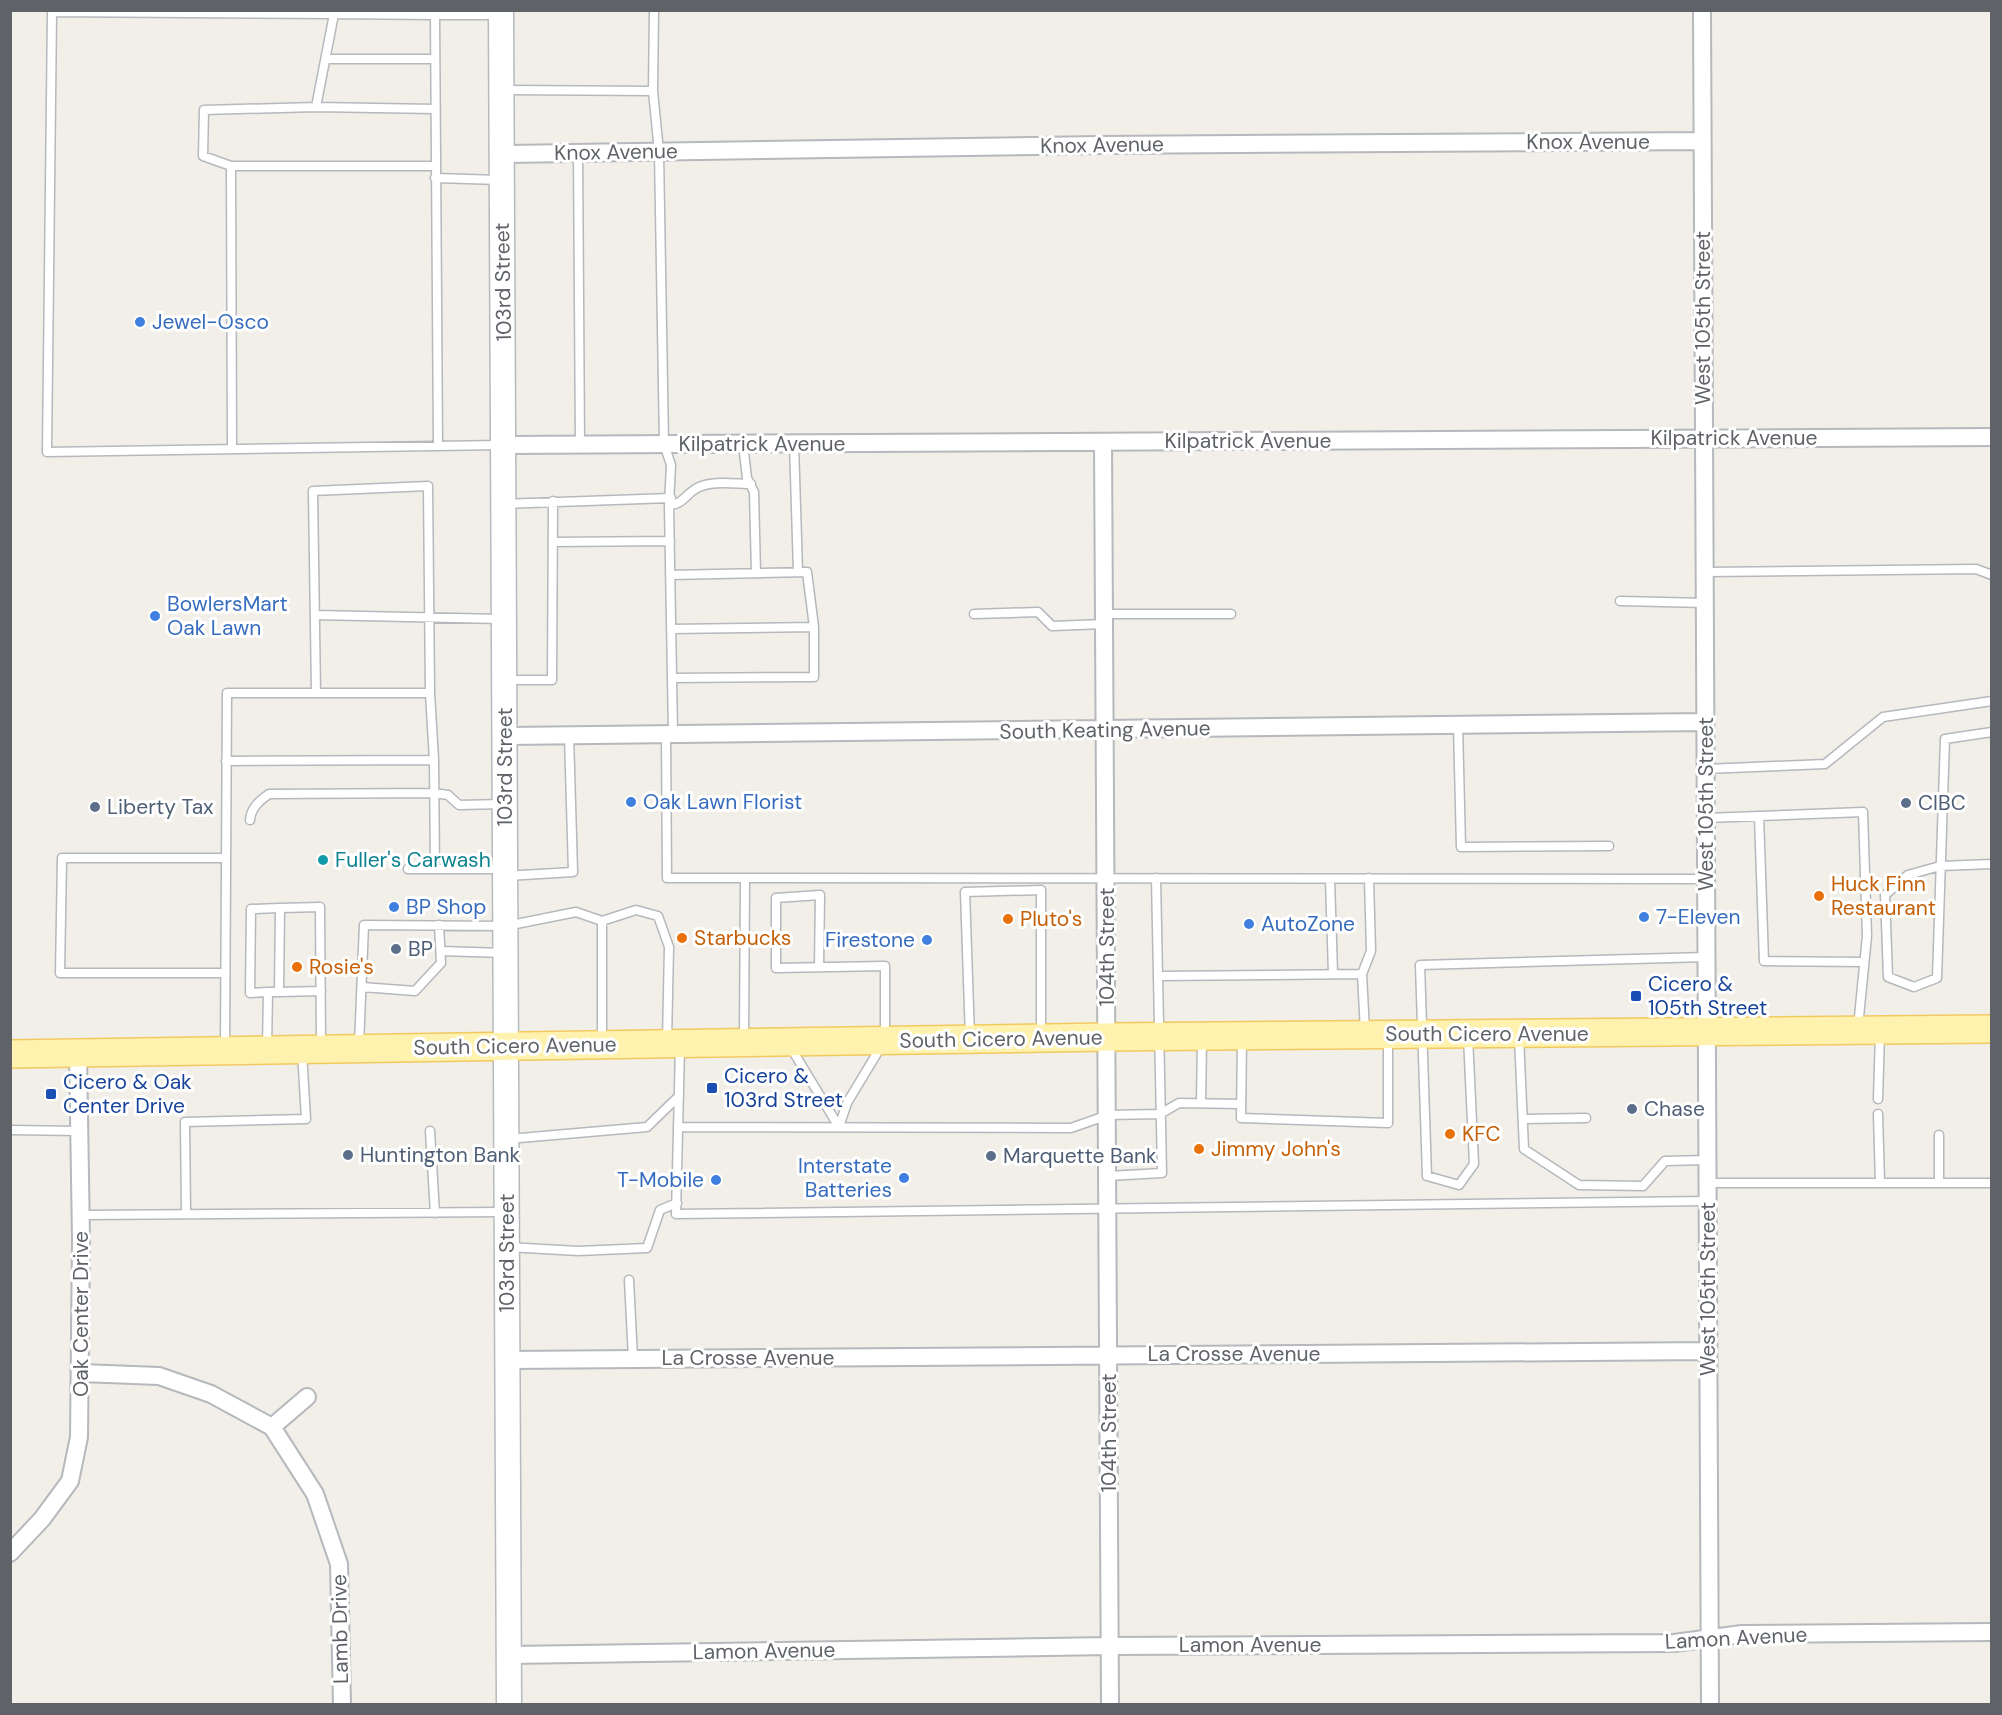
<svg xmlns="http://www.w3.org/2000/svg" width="2002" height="1715" viewBox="0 0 2002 1715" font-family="'DM Sans',sans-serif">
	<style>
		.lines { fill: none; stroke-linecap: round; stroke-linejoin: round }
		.service-casing { stroke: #b5b8bc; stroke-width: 11 }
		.minor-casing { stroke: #b5b8bc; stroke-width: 20 }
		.secondary-casing { stroke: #b6babf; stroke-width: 27 }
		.primary-casing { stroke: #f2c960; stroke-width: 30 }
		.service { stroke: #fff; stroke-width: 8 }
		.minor { stroke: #fff; stroke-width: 16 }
		.secondary { stroke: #fff; stroke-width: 24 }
		.primary { stroke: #fff2af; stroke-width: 27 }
		.shop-dot { fill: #3f7fe0; stroke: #fff; stroke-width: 2 }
		.service-dot { fill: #5c6f8a; stroke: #fff; stroke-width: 2 }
		.culture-dot { fill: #0f9aa8; stroke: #fff; stroke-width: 2 }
		.food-dot { fill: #e8710a; stroke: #fff; stroke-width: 2 }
		.transit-dot { fill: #1a4fb4; stroke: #fff; stroke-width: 2 }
		.labels { text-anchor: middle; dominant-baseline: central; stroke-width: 6; stroke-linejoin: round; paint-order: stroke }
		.street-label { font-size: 21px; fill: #5f6368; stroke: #fff }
		.shop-label { font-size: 21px; fill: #366cbe; stroke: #fff; text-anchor: start }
		.service-label { font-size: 21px; fill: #4e5e75; stroke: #fff; text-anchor: start }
		.culture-label { font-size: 21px; fill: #0d838f; stroke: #fff; text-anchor: start }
		.food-label { font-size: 21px; fill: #c56008; stroke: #fff; text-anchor: start }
		.transit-label { font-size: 21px; fill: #164399; stroke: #fff; text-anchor: start }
	</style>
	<rect width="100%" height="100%" fill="#f1efe8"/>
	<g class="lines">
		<!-- service casing -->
		<g class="service-casing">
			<path id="service" d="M334,14L52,12L47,452L501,445
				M327,59H435
				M505,90L653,91L654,10
				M653,91L659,152L664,444L671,465L669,505L673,734
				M316,107L435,109
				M578,153L580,445
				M231,166L232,448
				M434,166H231L203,156L204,110L316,107L334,14L435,15
				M435,178L500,180
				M794,443L798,572
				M743,444L747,478L754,492L756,573
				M438,445L435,15H500
				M504,504L671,498
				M669,505C682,505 686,494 697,488C711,480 735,484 751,484
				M553,542L670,541
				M1705,572L1976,569L1992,575
				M670,575L807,572L814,627V677L672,678
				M1620,601L1705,603
				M974,614L1038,612L1052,626L1105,624
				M1105,614H1231
				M316,615L501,619
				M671,629L814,627
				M506,680H552L553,501
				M1458,725L1461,847L1609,846
				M1992,732L1945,739L1937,978L1914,987L1888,977L1885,895L1908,875L1940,866L1992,864
				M666,734L667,878L1706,879
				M434,760L435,869
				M226,761L434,760L430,693
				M1705,769L1825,764L1883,717L1992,701
				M1759,816L1764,961L1864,962
				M1706,818L1863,812L1867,936L1858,1027
				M250,820C251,808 259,801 269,794L434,793L448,795L459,805L503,804
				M408,869H504
				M506,876L573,872L569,735
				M1330,879L1333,974
				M602,921L636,910L658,916L669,947L667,1041
				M441,951L503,953
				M225,973H60L62,858H226
				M1158,976L1362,974
				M362,987L415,991L441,963L439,925
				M268,992L250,993L251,909L280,908
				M279,992L321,991
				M1365,1031L1362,974L1371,951L1369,878
				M970,1037L965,892L1041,890V1035
				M1468,1037L1474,1164L1459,1185L1427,1176L1420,965L1706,957
				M1519,1037L1524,1149L1579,1185L1643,1186L1665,1161L1707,1160
				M744,1039L745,879
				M1242,1039L1241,1118L1388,1123V1037
				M359,1045L364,925L506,926L576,912L602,921V1042
				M680,1047L676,1214L1708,1201
				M225,1048L227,693H430L428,486L313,491L316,693
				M267,1048L268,992H279L280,908L320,907L321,1046
				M791,1048L839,1127L847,1103L885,1040V966L776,968V898L820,895L819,967
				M1878,1099L1880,1034
				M1201,1103L1202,1041
				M1878,1114L1880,1183
				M1523,1119L1586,1118
				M678,1127L1071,1128L1108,1115L1160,1114L1179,1103L1241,1104
				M10,1130L79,1131
				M430,1131L435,1213
				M1939,1135V1183
				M507,1139L647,1127L679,1096
				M1108,1176L1162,1173L1156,878
				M1708,1183H1992
				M186,1213L185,1122L306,1119L302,1052
				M81,1215L503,1212
				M507,1247L578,1251L647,1248L660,1210L677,1203
				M629,1280L633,1359"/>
		</g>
		<!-- minor casing -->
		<g class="minor-casing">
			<path id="minor" d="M1702,10L1710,1704
				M501,154L1100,145L1702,141
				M1103,442L1110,1704
				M504,445L1992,437
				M505,736L1705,722
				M508,1360L1708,1351
				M81,1373L159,1376L211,1394L272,1427L315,1494L339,1564L342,1704
				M272,1427L307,1397
				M10,1553L42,1519L70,1481L79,1437L81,1239L78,1053
				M509,1655L1110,1646L1674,1643L1742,1634L1992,1632"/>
		</g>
		<!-- secondary casing -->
		<g class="secondary-casing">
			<path id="secondary" d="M501,10L509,1704"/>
		</g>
		<!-- primary casing -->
		<g class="primary-casing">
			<path id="primary" d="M10,1054L1107,1037L1992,1029"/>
		</g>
		<!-- service -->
		<use href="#service" class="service"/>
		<!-- minor -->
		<use href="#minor" class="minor"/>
		<!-- secondary -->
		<use href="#secondary" class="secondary"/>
		<!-- primary -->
		<use href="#primary" class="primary"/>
	</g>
	<!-- markers -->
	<g class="shop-dot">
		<circle cx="140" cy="322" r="6"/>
		<circle cx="155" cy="616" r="6"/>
		<circle cx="631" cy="802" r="6"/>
		<circle cx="394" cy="907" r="6"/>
		<circle cx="1644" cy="917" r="6"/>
		<circle cx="1249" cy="924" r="6"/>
		<circle cx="927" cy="940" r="6"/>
		<circle cx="904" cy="1178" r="6"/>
		<circle cx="716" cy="1180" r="6"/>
	</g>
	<g class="service-dot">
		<circle cx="1906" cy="803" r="6"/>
		<circle cx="95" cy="807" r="6"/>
		<circle cx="396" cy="949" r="6"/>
		<circle cx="1632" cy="1109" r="6"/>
		<circle cx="348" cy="1155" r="6"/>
		<circle cx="991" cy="1156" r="6"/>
	</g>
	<circle class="culture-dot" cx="323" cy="860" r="6"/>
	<g class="food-dot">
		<circle cx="1819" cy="896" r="6"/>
		<circle cx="1008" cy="919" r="6"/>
		<circle cx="682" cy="938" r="6"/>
		<circle cx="297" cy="967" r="6"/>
		<circle cx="1450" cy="1134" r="6"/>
		<circle cx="1199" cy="1149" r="6"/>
	</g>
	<g class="transit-dot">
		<rect x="1630" y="990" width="12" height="12" rx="3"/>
		<rect x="706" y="1082" width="12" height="12" rx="3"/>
		<rect x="45" y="1088" width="12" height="12" rx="3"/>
	</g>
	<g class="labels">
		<!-- street labels -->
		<g class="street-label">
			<text x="1588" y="142">Knox Avenue</text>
			<text transform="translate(1102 145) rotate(-1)">Knox Avenue</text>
			<text transform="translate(616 152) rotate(-1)">Knox Avenue</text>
			<text transform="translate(503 282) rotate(-91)">103rd Street</text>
			<text transform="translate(1703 318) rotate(-90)">West 105th Street</text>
			<text x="1734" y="438">Kilpatrick Avenue</text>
			<text x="1248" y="441">Kilpatrick Avenue</text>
			<text x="762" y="444">Kilpatrick Avenue</text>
			<text transform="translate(1105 730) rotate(-1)">South Keating Avenue</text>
			<text transform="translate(505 767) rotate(-90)">103rd Street</text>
			<text transform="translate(1706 804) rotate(-90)">West 105th Street</text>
			<text transform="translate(1107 947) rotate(-90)">104th Street</text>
			<text x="1487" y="1034">South Cicero Avenue</text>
			<text transform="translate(1001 1039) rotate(-1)">South Cicero Avenue</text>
			<text transform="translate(515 1046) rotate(-1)">South Cicero Avenue</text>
			<text transform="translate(507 1253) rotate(-90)">103rd Street</text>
			<text transform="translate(1708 1289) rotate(-90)">West 105th Street</text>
			<text transform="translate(81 1314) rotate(-90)">Oak Center Drive</text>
			<text x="1234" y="1354">La Crosse Avenue</text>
			<text x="748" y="1358">La Crosse Avenue</text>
			<text transform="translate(1109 1433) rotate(-90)">104th Street</text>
			<text transform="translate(340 1629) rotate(-91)">Lamb Drive</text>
			<text transform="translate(1736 1638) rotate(-3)">Lamon Avenue</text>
			<text x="1250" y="1645">Lamon Avenue</text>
			<text transform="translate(764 1651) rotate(-1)">Lamon Avenue</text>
		</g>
		<!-- shop labels -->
		<g class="shop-label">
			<text x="152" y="322">Jewel-Osco</text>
			<text x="167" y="604">BowlersMart<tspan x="167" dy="24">Oak Lawn</tspan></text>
			<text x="643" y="802">Oak Lawn Florist</text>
			<text x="406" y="907">BP Shop</text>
			<text x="1656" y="917">7-Eleven</text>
			<text x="1261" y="924">AutoZone</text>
			<text x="915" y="940" text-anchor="end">Firestone</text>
			<text x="892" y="1166" text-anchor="end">Interstate<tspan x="892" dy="24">Batteries</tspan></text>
			<text x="704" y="1180" text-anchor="end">T-Mobile</text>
		</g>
		<!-- service labels -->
		<g class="service-label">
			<text x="1918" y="803">CIBC</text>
			<text x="107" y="807">Liberty Tax</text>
			<text x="408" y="949">BP</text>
			<text x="1644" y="1109">Chase</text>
			<text x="360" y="1155">Huntington Bank</text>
			<text x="1003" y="1156">Marquette Bank</text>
		</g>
		<!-- culture labels -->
		<g class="culture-label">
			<text x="335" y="860">Fuller's Carwash</text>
		</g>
		<!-- food labels -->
		<g class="food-label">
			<text x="1831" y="884">Huck Finn<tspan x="1831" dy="24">Restaurant</tspan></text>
			<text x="1020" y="919">Pluto's</text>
			<text x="694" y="938">Starbucks</text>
			<text x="309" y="967">Rosie's</text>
			<text x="1462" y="1134">KFC</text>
			<text x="1211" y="1149">Jimmy John's</text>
		</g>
		<!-- transit labels -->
		<g class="transit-label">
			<text x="1648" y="984">Cicero &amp;<tspan x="1648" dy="24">105th Street</tspan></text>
			<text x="724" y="1076">Cicero &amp;<tspan x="724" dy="24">103rd Street</tspan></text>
			<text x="63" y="1082">Cicero &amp; Oak<tspan x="63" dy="24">Center Drive</tspan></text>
		</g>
	</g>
	<!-- border -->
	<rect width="2002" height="1715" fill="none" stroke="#5f6368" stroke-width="24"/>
</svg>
